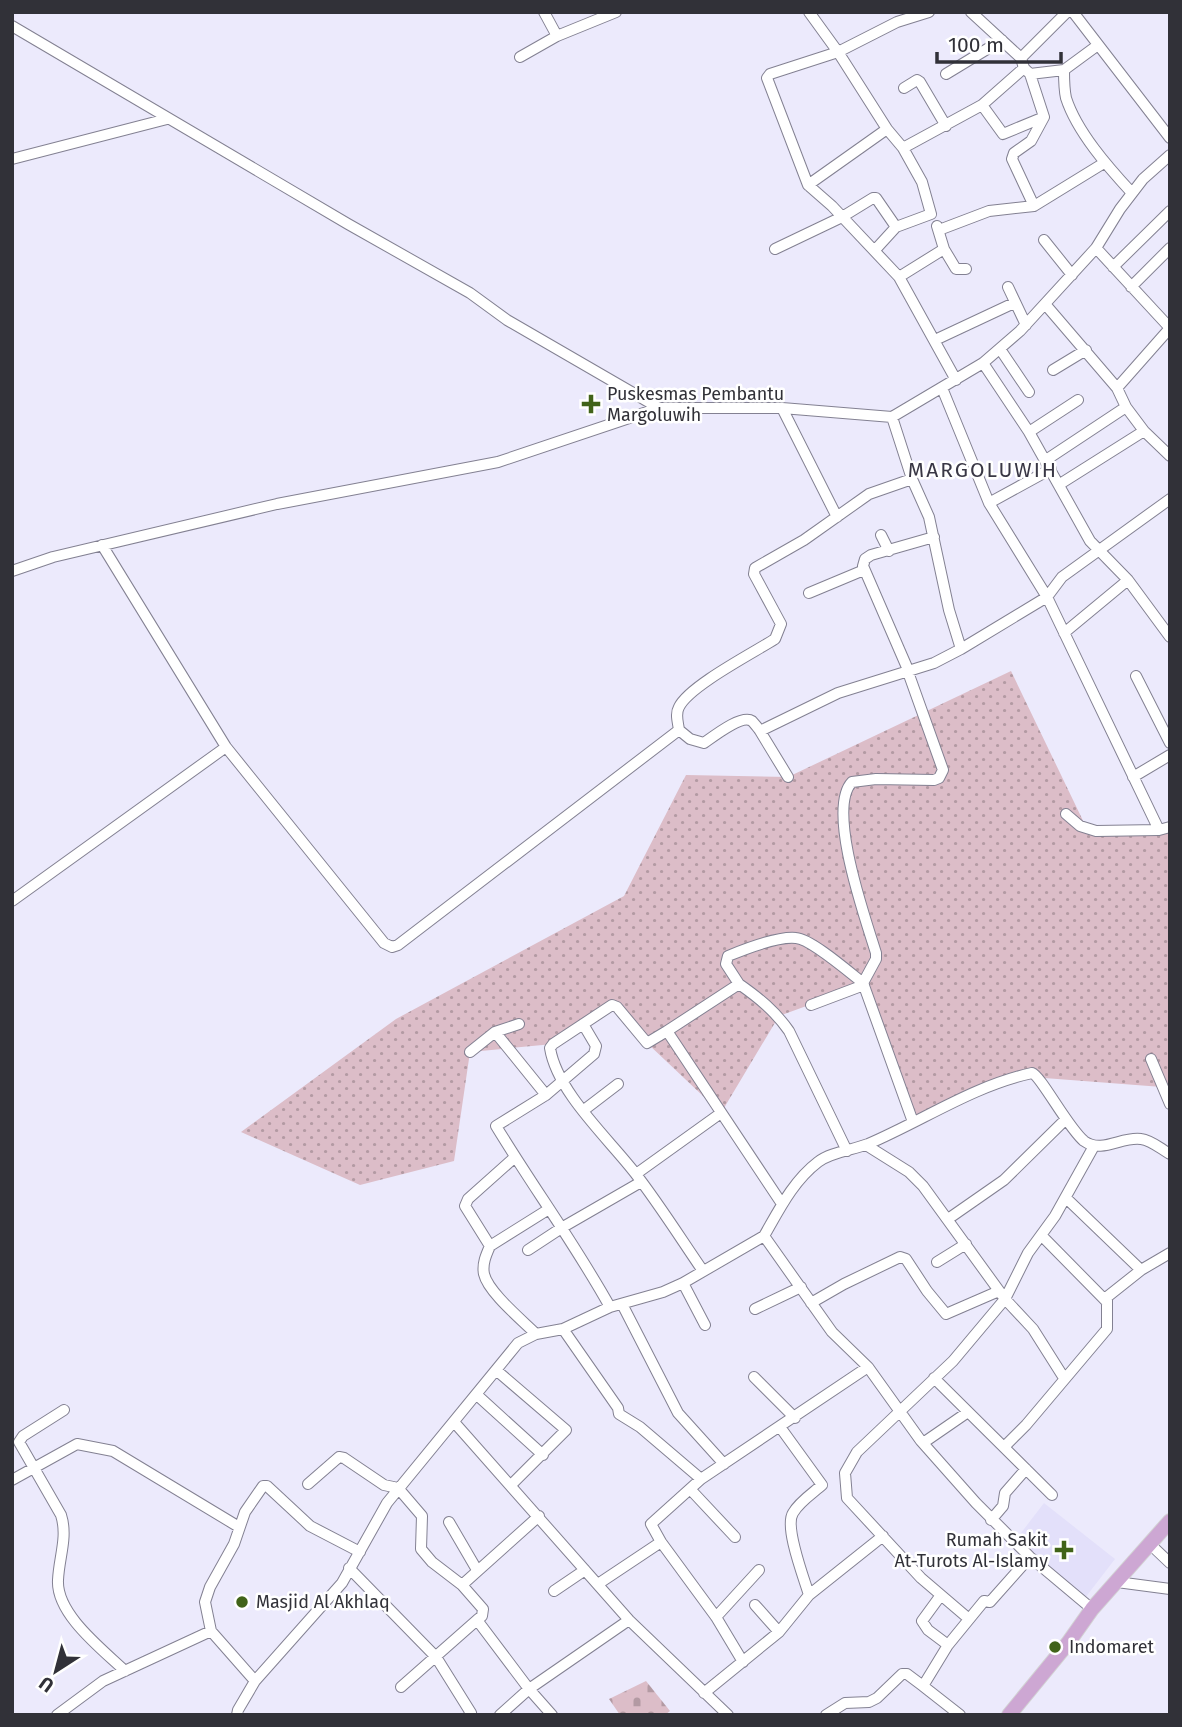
<svg xmlns="http://www.w3.org/2000/svg" width="1182" height="1727" viewBox="0 0 1182 1727" font-family="'Fira Sans',sans-serif">
	<style>
		.built { fill: #e3e0fa }
		.grass { fill: url(#grass-dots) }
		.cemetery { fill: url(#cemetery-stones) }
		.lines { fill: none; stroke-linecap: round; stroke-linejoin: round }
		.minor-casing { stroke: #838192; stroke-width: 12 }
		.major-casing { stroke: #d2d2d3; stroke-width: 16 }
		.minor { stroke: #fff; stroke-width: 10 }
		.major { stroke: #cda7d3; stroke-width: 14 }
		.poi-dot { fill: #416319; stroke: #fff; stroke-width: 2.5 }
		.labels { text-anchor: middle; dominant-baseline: central; stroke-width: 5; stroke-linejoin: round; paint-order: stroke }
		.poi-label { font-size: 18px; fill: #313138; stroke: #fff; text-anchor: start }
		.quarter-label { font-size: 21px; letter-spacing: 2px; fill: #393745; stroke: #fff }
	</style>
	<defs>
		<pattern id="grass-dots" width="8" height="8" patternUnits="userSpaceOnUse" patternTransform="scale(1.75)"><rect width="8" height="8" fill="#dcbdc8"/><path d="M2 2h.1M6 6h.1" fill="none" stroke="#b39aa3" stroke-width="1.8" stroke-linecap="round"/></pattern>
		<pattern id="cemetery-stones" width="16" height="16" patternUnits="userSpaceOnUse" patternTransform="scale(1.75)"><rect width="16" height="16" fill="#dcbdc8"/><path d="M2 7V4a2 2 0 0 1 4 0v3zM10 15v-3a2 2 0 0 1 4 0v3z" fill="#b39aa3"/></pattern>
	</defs>
	<rect width="100%" height="100%" fill="#eceafc"/>
	<!-- built -->
	<path class="built" d="M1044,1503L1115,1559L1085,1598L1014,1542Z"/>
	<!-- grass -->
	<path class="grass" d="M1011,671L1087,829L1170,827V1084L1162,1087L1018,1076L913,1122L864,985L779,1016L721,1113L647,1043L617,1007L553,1044L470,1052L454,1161L360,1185L241,1132L396,1019L624,896L686,775L788,777Z"/>
	<!-- cemetery -->
	<path class="cemetery" d="M646,1681L670,1711L665,1715H620L609,1699Z"/>
	<g class="lines">
		<!-- minor casing -->
		<g class="minor-casing">
			<path id="minor" d="M544,12L557,36
				M809,12L838,52L887,129L903,148L922,182L931,214L896,227L875,250
				M929,12L897,22L838,52L770,74L767,78L808,185L832,206L899,277L956,380
				M971,12L1021,58L1024,68L1030,74L1064,70L1098,45
				M1073,12L1170,138
				M12,26L348,224L470,293L507,320L659,408
				M520,57L557,36L616,12
				M1021,58L1067,12
				M1064,70C1064,79 1064,89 1066,98C1077,132 1108,167 1132,193
				M946,74L1002,40
				M1030,74L1044,117L1031,141L1014,153L1012,159L1034,206
				M904,88L917,80L920,82L946,126
				M982,105L1003,134L1044,117
				M903,148L982,105L1024,68
				M12,159L167,119
				M808,185L887,129
				M937,226L944,249L956,269H966
				M939,230L989,211L1034,206L1104,163
				M1044,240L1072,275
				M1096,248L1170,328
				M775,249L842,217L873,198H876L896,227
				M1113,267L1170,211
				M899,277L944,249
				M1008,287L1026,325
				M1131,287L1170,248
				M1045,304L1117,388L1126,407L1144,431L1170,456
				M935,340L1014,303
				M1000,349L1029,392
				M983,363L1029,432L1090,541L1128,580L1170,637
				M1053,370L1086,350
				M942,388L989,503L1047,597L1159,830L1170,827
				M1117,388L1170,328
				M782,408L837,517
				M892,417L912,479L929,517L949,610L961,649L1047,597L1062,577L1170,499
				M1029,432L1078,400
				M1046,460L1126,407
				M1060,484L1144,431
				M989,503L1051,469
				M881,535L889,551
				M102,545L226,747L384,943L392,947L398,945L679,730C678,722 675,714 679,707C689,686 753,653 775,639L781,624L754,574L755,568L804,540L869,494L912,479
				M12,571L53,557L277,504L498,462L659,408H782L892,417L983,363L1020,331L1096,248L1120,209L1143,179L1170,155
				M809,593L864,570
				M1064,633L1128,580
				M909,672L863,566L865,559L871,555L934,537
				M1136,676L1170,743
				M679,730L690,739L704,743C714,736 742,714 752,721C753,722 759,729 760,731L838,693L934,663L961,649
				M760,731L788,777
				M1133,777L1170,755
				M1066,814L1080,826L1096,831L1159,830
				M12,901L226,747
				M863,983L913,1122
				M739,984C759,998 775,1011 789,1031L847,1151
				M811,1005L864,985
				M583,1024L596,1046L594,1054L546,1095L496,1126C533,1187 575,1244 610,1307
				M667,1031L739,984L726,964L728,956C745,949 778,936 796,938C811,939 849,972 863,983L876,959V953C866,920 826,809 852,782L876,779L934,780L939,778L943,770L908,672
				M495,1032L546,1095
				M470,1052L495,1032L519,1024
				M1151,1059L1170,1104
				M584,1110L618,1084
				M866,1145L909,1172L923,1186L1005,1299L953,1361L857,1452L845,1473L847,1498L921,1578L969,1619
				M514,1158L468,1199L465,1206L490,1246C486,1255 482,1264 484,1274C488,1292 522,1320 536,1334
				M636,1174L721,1113
				M1066,1198L1141,1270
				M948,1219L1004,1180L1065,1120
				M1041,1235L1106,1301
				M764,1236C779,1210 793,1181 818,1162C831,1152 853,1150 868,1144C924,1120 973,1086 1032,1073C1041,1076 1068,1128 1084,1141C1102,1154 1122,1136 1141,1139C1151,1140 1161,1149 1170,1154
				M490,1246L549,1209
				M528,1250L563,1227L641,1182
				M937,1262L966,1244
				M703,1271C681,1239 659,1204 635,1173C608,1138 557,1092 550,1048L553,1044L612,1005L617,1007L647,1043L667,1031L782,1204
				M683,1283L705,1325
				M811,1303L844,1284L900,1257L906,1259L927,1291L946,1314L999,1291
				M622,1304L678,1413L724,1464
				M755,1309L801,1287
				M563,1329L618,1408L619,1414L640,1427L701,1479
				M496,1370L566,1430L511,1485
				M754,1377L795,1418
				M934,1378L1052,1495
				M1064,1378L1033,1329L1005,1299L1028,1253L1055,1216L1094,1146
				M477,1395L543,1455
				M64,1410L23,1436L19,1442L61,1515C68,1537 59,1557 58,1580C56,1614 102,1649 125,1671
				M454,1422L629,1620L728,1715
				M780,1427L822,1485C813,1493 799,1502 793,1513C784,1527 804,1578 809,1595
				M923,1443L968,1412
				M1004,1447L1026,1425L1107,1329V1297L1141,1270L1170,1253
				M12,1480L77,1444L113,1451L239,1527
				M308,1484L339,1457L344,1458L384,1485L398,1488L422,1516L421,1549L432,1562L462,1585L483,1609L482,1616L477,1620L529,1689L552,1715
				M690,1489L735,1537
				M991,1520L1003,1506L1005,1493L1026,1469
				M449,1522L477,1570
				M1150,1544L1170,1563
				M349,1568L436,1657L471,1713L469,1715
				M1117,1582L1170,1589
				M598,1584L661,1542
				M462,1585L539,1516
				M554,1591L585,1570
				M941,1595L922,1621L928,1630L948,1645
				M755,1605L779,1632
				M716,1617L759,1570
				M211,1631L205,1602L210,1587L234,1544L245,1512L263,1486H267L310,1526L360,1552
				M743,1662L716,1617L661,1542L651,1524L701,1479L868,1367
				M923,1686L960,1715
				M401,1687L477,1620
				M704,1693L779,1632L809,1595L883,1536
				M57,1715L103,1681L211,1631L255,1681L342,1583L387,1503L518,1343L536,1334L563,1329L610,1307L663,1292L683,1283L764,1236L832,1332L868,1367L921,1441L976,1503L1030,1557L1092,1609
				M237,1715L238,1710L255,1681
				M500,1715L529,1689L629,1620
				M826,1715L845,1703L869,1702L877,1698L902,1674H907L923,1686L948,1645L984,1601L990,1602L1030,1557"/>
		</g>
		<!-- major casing -->
		<g class="major-casing">
			<path id="major" d="M1009,1715L1068,1643L1092,1609L1170,1521"/>
		</g>
		<!-- minor -->
		<use href="#minor" class="minor"/>
		<!-- major -->
		<use href="#major" class="major"/>
	</g>
	<!-- markers -->
	<g class="poi-dot">
		<path d="M587.5 393.5h7v7h7v7h-7v7h-7v-7h-7v-7h7z"/>
		<path d="M1060.5 1539.5h7v7h7v7h-7v7h-7v-7h-7v-7h7z"/>
		<circle cx="242" cy="1602" r="7"/>
		<circle cx="1055" cy="1647" r="7"/>
	</g>
	<g class="labels">
		<!-- poi labels -->
		<g class="poi-label">
			<text x="607" y="394">Puskesmas Pembantu<tspan x="607" dy="21">Margoluwih</tspan></text>
			<text x="1048" y="1540" text-anchor="end">Rumah Sakit<tspan x="1048" dy="21">At-Turots Al-Islamy</tspan></text>
			<text x="256" y="1602">Masjid Al Akhlaq</text>
			<text x="1069" y="1647">Indomaret</text>
		</g>
		<!-- quarter labels -->
		<g class="quarter-label">
			<text x="983" y="470">MARGOLUWIH</text>
		</g>
	</g>
	<!-- border -->
	<rect width="1182" height="1727" fill="none" stroke="#313138" stroke-width="28"/>
	<!-- north arrow -->
	<g transform="translate(56 1671) rotate(216)" stroke="#ffffff" stroke-width="5" paint-order="stroke">
	<path d="M0-5L12 26L0 18L-12 26Z" fill="#313138"/>
	<text y="-10" font-size="19" font-weight="bold" text-anchor="middle" fill="#313138">U</text>
	</g>
	<!-- scale -->
	<path d="M937 52v10h124v-10" fill="none" stroke="#313138" stroke-width="3.5"/>
	<text x="948" y="52" font-size="21" fill="#313138" stroke="#ffffff" stroke-width="5" paint-order="stroke">100 m</text>
</svg>
